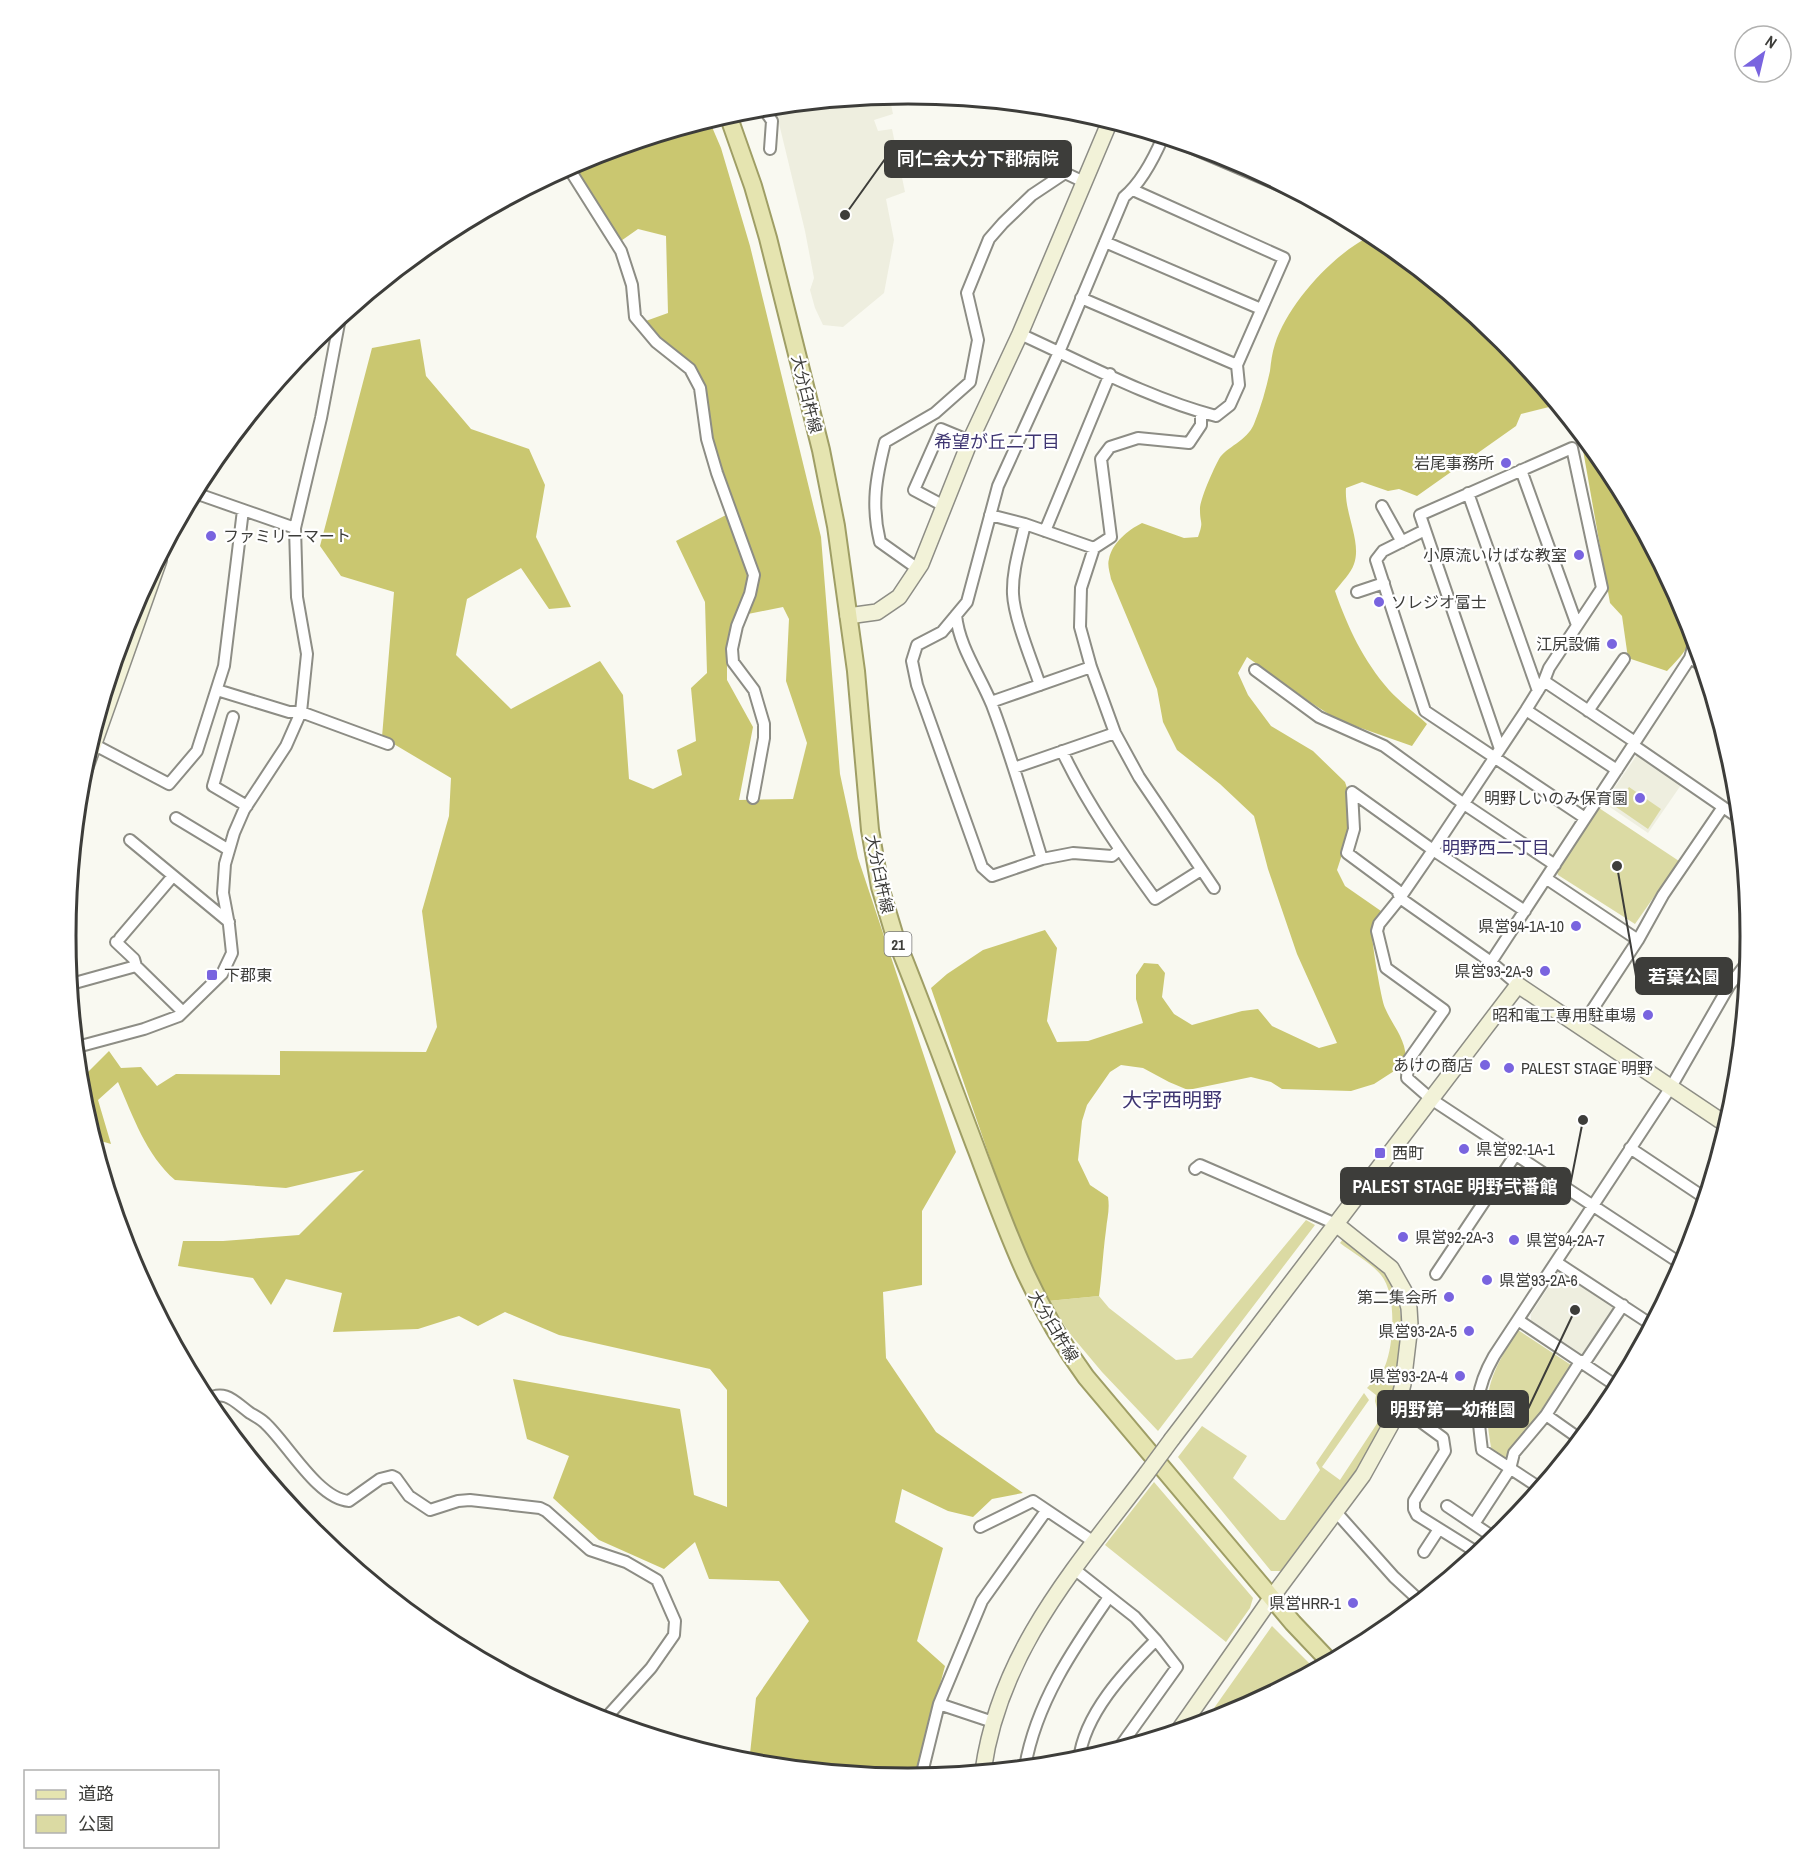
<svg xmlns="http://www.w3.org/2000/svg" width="1817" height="1872" viewBox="0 0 1817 1872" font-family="'Archivo Narrow','Noto Sans JP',sans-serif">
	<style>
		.built { fill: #eeeedf }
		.green { fill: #dbdaa3 }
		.forest { fill: #cac770 }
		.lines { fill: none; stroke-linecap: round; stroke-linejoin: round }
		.street-casing { stroke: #8d8d85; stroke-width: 14 }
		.secondary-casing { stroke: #8d8d85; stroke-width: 18 }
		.primary-casing { stroke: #9f9e65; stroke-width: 20 }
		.street { stroke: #fff; stroke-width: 10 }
		.secondary { stroke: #f2f2d8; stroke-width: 15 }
		.primary { stroke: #e5e4b0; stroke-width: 16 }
		.secondary-bridge-casing { stroke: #8d8d85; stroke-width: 18; stroke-linecap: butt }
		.secondary-bridge { stroke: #f2f2d8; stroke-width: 15 }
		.poi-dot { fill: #7964df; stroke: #fff; stroke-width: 2 }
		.labels { text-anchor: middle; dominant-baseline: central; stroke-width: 4.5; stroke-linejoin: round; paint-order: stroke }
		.shield { fill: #fff; stroke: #777775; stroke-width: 1.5 }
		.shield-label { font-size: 15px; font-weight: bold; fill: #3d3d3a }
		.street-label { font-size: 16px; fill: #3d3d3a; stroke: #fff }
		.poi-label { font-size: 16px; fill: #3d3d3a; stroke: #fff; text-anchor: end }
		.neighbourhood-label { font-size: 18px; fill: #3f3672; stroke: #fff }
		.quarter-label { font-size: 20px; fill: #3f3672; stroke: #fff }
		.rim { fill: none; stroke: #3d3d3a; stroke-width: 3 }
		.leader { fill: none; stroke: #3d3d3a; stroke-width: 2 }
		.callout-dot { fill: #3d3d3a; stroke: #fff; stroke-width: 2 }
		.callout { fill: #3d3d3a; stroke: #3d3d3a; stroke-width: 2 }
		.callout-label { font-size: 18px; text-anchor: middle; font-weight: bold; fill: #fff }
	</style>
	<rect width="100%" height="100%" fill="#f9f9f1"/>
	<!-- built -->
	<path class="built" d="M889,95L893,114L874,120L878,131L892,129L905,192L886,199L894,240L884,293L843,327L823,325L815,308L810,290L814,278L805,231L775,107Z
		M1637,755L1681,785L1648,833L1604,803Z
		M1559,1271H1564L1619,1306L1586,1357L1531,1320V1314Z"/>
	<!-- green -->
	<path class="green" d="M1629,787L1661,809L1648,829L1616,807Z
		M1599,808L1679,861L1635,924L1558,875L1556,870Z
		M1306,1220L1315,1225L1158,1431L1102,1372L1071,1335L1048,1301L1099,1296L1109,1308L1176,1360L1192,1358Z
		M1343,1239L1378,1265L1393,1286L1398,1297L1402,1325L1399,1366L1389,1416L1373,1449L1281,1571H1271L1178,1457L1202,1426L1247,1456L1233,1478L1280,1520H1285L1320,1470L1316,1463L1364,1393L1369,1400L1322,1467L1340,1480L1380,1419L1375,1401L1376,1395L1367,1388C1374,1381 1381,1374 1385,1366C1394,1344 1397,1294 1381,1275C1370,1262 1353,1253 1340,1243Z
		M1518,1330L1571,1365L1511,1456L1506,1459L1492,1452C1481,1395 1488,1377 1518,1330Z
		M1154,1482L1253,1598L1250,1608L1226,1642L1105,1545Z
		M1272,1626L1315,1669L1231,1714L1210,1721L1207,1718Z"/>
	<!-- forest -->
	<path class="forest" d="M709,120L721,148L750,246L821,537L840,774L858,858L956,1152L922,1211V1285L883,1292L886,1358L936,1432L1023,1493L992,1499L973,1517L948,1511L902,1489L895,1522L943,1548L917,1641L945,1666L915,1778L749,1763L756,1698L809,1621L779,1581L709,1579L695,1542L664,1569L599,1540L553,1498L569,1456L527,1439L513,1379L680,1409L694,1495L727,1507V1390L710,1369L559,1335L505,1312L478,1326L459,1316L418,1329L333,1332L342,1293L286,1279L271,1305L253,1278L178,1266L183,1241H223L299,1235L364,1170L286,1188L175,1180C146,1155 133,1116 118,1082L98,1100L111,1144L94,1139L82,1100L80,1080L109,1051L121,1068L141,1067L157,1086L176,1074L280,1075V1051L426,1052L437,1027L422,911L449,816L451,778L382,737L394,592L341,576L320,546L372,348L420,339L426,376L471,429L529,449L545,485L536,537L571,607L549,609L521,568L467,599L456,655L511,709L600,661L623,695L629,779L653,789L682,775L677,750L696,741L691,688L707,673L705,602L676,541L726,515L750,577L727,650V680L753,727L739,800L793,799L807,743L786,681L789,619L783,607L748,614L758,572L719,473L690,366L643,322L668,313L666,236L638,229L618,243L570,166L586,158Z
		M1374,234L1504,341L1557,405L1521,414L1516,426L1417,496L1399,489L1388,491L1362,482L1346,488C1344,513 1362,542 1354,564C1351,573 1341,583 1335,591C1348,628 1363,660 1389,690C1400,702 1415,713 1427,724L1412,746L1338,720L1313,704L1247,657L1238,673L1248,695L1271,726L1313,751L1345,782L1349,794L1350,830L1337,870L1345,886L1381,911C1377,918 1373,925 1372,933C1372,944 1381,999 1385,1008C1393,1027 1409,1042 1405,1064L1374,1084L1351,1091L1282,1089L1271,1082L1251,1077L1188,1090L1169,1082L1143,1068L1121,1065L1110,1072L1087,1105L1082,1121L1078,1160L1090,1185L1108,1197C1110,1210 1107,1218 1106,1230C1103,1252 1102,1274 1099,1296L1048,1301L1034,1280L1019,1242L931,988L947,974L983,950L1045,930L1057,948L1047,1021L1057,1042L1088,1041L1143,1023L1136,999V975L1144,963L1158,964L1165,973L1162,997L1174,1014L1192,1025L1242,1011L1258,1009L1272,1026L1319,1048L1337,1043L1297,954L1268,869L1254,816L1220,784L1177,750L1163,722L1157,689L1111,579C1110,573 1107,565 1109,559C1112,543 1128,530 1142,523L1184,538L1198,537C1204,520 1200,525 1200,510C1199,501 1214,468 1219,459C1226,447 1247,441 1254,424C1261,407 1266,389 1270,371C1271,362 1272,353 1275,344C1288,303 1335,252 1374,234Z
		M1580,433L1609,468L1687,614C1696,643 1686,651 1667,671L1628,658L1622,616L1610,603Z"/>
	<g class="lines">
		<!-- street casing -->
		<g class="street-casing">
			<path id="street" d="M763,108L772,121L770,149
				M1171,139L1295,192
				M568,167L621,251L632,285L635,317L656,342L690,369L700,388L707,439L717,473L754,575L750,594L737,626L732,649L733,662L754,690L764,724V738L753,798
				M1105,242L1261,309
				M1081,298L1237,365
				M1020,334C1082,362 1150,399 1216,416L1230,405L1239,385L1237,365L1284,258L1133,190
				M1521,470L1577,625
				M195,493L295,528
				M1468,493L1538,691
				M944,506L914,490L941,429L970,441
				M1382,506L1402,542
				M990,515L1025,524L1094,548L1111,537L1101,459L1110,447L1138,438L1189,443L1201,425V412
				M1025,524C1020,547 1012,571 1013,594C1014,618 1032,661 1040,685
				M1425,530L1383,551L1376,560L1425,711L1585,818
				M1045,531L1110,374
				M1094,548L1081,588L1080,627L1091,667L1115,733L1139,777L1214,888
				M918,569L880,542C871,505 876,478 885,442L935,413L970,382L978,340L967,293L989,239L1003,223L1032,195L1065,173L1084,182
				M1357,592L1384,583
				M956,615C959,647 980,675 992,705C1011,755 1026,807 1042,859
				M1690,658L1703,666
				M1255,670L1319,717L1384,746L1464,804L1555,865
				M1544,681L1632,740L1633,745L1739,818
				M217,690L289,712H301L388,744
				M991,702L1091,667
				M1526,710L1617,770
				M1588,711L1624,659
				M233,717L213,786L247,806
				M91,743L169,784L197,751L224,666L243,510
				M1500,749L1420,515L1572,448L1602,588L1549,668L1544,681L1526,710L1433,850L1400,898L1379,924L1377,931L1386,968L1444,1010L1408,1061L1407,1078L1431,1099L1683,1265
				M1062,751C1087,804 1121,852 1155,899L1201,870
				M1014,768L1115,733
				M176,818L229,850
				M130,840L229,922
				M1119,850L1112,856L1073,853L1042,859L992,876L982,867L917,685L912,661L917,645L942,632L967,602L998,486L1059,352L1124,197C1142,182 1154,158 1163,137
				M1547,879L1638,940
				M120,938L173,876
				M116,942L134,959L136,966
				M1491,962L1675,681L1690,658L1695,640
				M71,984L136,966L183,1012
				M1518,985L1491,962L1400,898L1397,890L1347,853L1354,829L1352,792L1433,850L1525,911
				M1581,1027L1638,940L1663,895L1723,807
				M77,1047L144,1029L179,1016L222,974L232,953L229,925L223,893L225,864L234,833L244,810L286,746L301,712L307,654L297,597L295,528L321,418L340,318
				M1630,1148L1705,1198
				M1195,1169L1200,1165L1336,1224
				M1556,1262L1652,1325
				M1436,1274L1516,1154
				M1518,1320L1618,1387
				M1402,1392L1417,1419L1443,1438L1445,1451L1414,1501V1509L1417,1515L1478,1553
				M206,1400C225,1388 235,1402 250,1413C255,1416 261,1419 265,1423C287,1443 318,1499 349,1501L380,1479L392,1476L396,1478L409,1496L430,1510L458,1501L470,1500L540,1508L546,1511L590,1550L626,1562L657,1580L675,1621L674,1635L651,1668L604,1720
				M1546,1415L1580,1439
				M1540,1488L1482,1450C1477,1409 1473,1393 1494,1356L1671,1087L1729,986L1749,960
				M1447,1506L1496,1539
				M1336,1512L1394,1577L1420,1601
				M1474,1524L1510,1469L1514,1453L1546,1415L1578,1365L1587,1359L1623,1305
				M980,1527L1033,1501L1094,1542
				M1424,1552L1439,1529
				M1074,1569L1135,1617L1156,1640L1177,1667L1119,1748
				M993,1722L939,1704L982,1601L1046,1511
				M1079,1760C1084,1714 1125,1671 1156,1640
				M1025,1767C1036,1703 1073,1649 1109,1597
				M921,1777L939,1704"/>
		</g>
		<!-- secondary casing -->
		<g class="secondary-casing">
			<path id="secondary" d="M848,616L877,612L899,597L921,564L970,441L1020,334L1110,121
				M81,780L159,560
				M1172,1439L1518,985L1727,1125
				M1179,1730L1272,1597L1363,1475L1394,1419L1403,1384L1410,1325L1409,1308L1404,1291L1391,1268L1336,1224
				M983,1771C1000,1650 1076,1567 1147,1473"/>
		</g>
		<!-- primary casing -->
		<g class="primary-casing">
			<path id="primary" d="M728,115L753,186L768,238L821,450L836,526L856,671L870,830L880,887L895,937C924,1008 950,1080 977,1151C1008,1234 1033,1305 1086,1377L1293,1623L1330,1662"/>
		</g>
		<!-- street -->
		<use href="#street" class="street"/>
		<!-- secondary -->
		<use href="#secondary" class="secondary"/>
		<!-- primary -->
		<use href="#primary" class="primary"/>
		<!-- secondary-bridge casing -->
		<g class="secondary-bridge-casing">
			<path id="secondary-bridge" d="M1147,1473L1172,1439"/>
		</g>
		<!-- secondary-bridge -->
		<use href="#secondary-bridge" class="secondary-bridge"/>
	</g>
	<!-- markers -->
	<g class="poi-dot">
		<circle cx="1506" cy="463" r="6"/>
		<circle cx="211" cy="536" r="6"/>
		<circle cx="1579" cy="555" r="6"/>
		<circle cx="1379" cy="602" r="6"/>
		<circle cx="1612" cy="644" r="6"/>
		<circle cx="1640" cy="798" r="6"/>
		<circle cx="1576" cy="926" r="6"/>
		<circle cx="1545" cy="971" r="6"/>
		<rect x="206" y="969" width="12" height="12" rx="3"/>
		<circle cx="1648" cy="1015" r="6"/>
		<circle cx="1485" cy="1065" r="6"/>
		<circle cx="1509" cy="1068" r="6"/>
		<circle cx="1464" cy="1149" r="6"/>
		<rect x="1374" y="1147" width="12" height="12" rx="3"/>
		<circle cx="1403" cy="1237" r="6"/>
		<circle cx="1514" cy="1240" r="6"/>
		<circle cx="1487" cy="1280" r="6"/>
		<circle cx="1449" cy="1297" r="6"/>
		<circle cx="1469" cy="1331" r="6"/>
		<circle cx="1460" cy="1376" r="6"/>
		<circle cx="1353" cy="1603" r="6"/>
	</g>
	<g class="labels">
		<!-- shield labels -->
		<rect class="shield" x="884.5" y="932" width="27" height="24" rx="4.5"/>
		<g class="shield-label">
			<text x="898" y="944">21</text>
		</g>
		<!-- street labels -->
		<g class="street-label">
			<text transform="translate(807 394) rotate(76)">大分臼杵線</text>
			<text transform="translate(880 874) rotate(78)">大分臼杵線</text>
			<text transform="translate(1054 1326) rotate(59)">大分臼杵線</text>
		</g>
		<!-- poi labels -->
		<g class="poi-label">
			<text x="1494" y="463">岩尾事務所</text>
			<text x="223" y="536" text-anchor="start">ファミリーマート</text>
			<text x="1567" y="555">小原流いけばな教室</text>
			<text x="1391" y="602" text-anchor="start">ソレジオ富士</text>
			<text x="1600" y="644">江尻設備</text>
			<text x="1628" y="798">明野しいのみ保育園</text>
			<text x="1564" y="926">県営94-1A-10</text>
			<text x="1533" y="971">県営93-2A-9</text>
			<text x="224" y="975" text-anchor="start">下郡東</text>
			<text x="1636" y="1015">昭和電工専用駐車場</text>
			<text x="1473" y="1065">あけの商店</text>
			<text x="1521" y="1068" text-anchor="start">PALEST STAGE 明野</text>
			<text x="1476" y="1149" text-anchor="start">県営92-1A-1</text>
			<text x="1392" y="1153" text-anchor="start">西町</text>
			<text x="1415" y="1237" text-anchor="start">県営92-2A-3</text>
			<text x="1526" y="1240" text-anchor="start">県営94-2A-7</text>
			<text x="1499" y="1280" text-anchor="start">県営93-2A-6</text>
			<text x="1437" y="1297">第二集会所</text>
			<text x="1457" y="1331">県営93-2A-5</text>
			<text x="1448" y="1376">県営93-2A-4</text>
			<text x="1341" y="1603">県営HRR-1</text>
		</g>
		<!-- neighbourhood labels -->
		<g class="neighbourhood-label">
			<text x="997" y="441">希望が丘二丁目</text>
			<text x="1496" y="847">明野西二丁目</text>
		</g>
		<!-- quarter labels -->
		<g class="quarter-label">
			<text x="1172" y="1099">大字西明野</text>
		</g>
	</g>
	<!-- crop -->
	<path d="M0 0H1817V1872H0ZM76 936a832 832 0 1 1 1664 0a832 832 0 1 1-1664 0Z" fill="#fff" fill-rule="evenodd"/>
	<path class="rim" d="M76 936a832 832 0 1 1 1664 0a832 832 0 1 1-1664 0Z"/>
	<!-- callouts -->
	<path class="leader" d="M845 215L885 159M1617 866L1636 976M1583 1120L1570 1186M1575 1310L1528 1409"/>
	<g class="callout-dot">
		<circle cx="845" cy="215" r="6"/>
		<circle cx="1617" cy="866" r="6"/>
		<circle cx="1583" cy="1120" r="6"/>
		<circle cx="1575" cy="1310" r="6"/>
	</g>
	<g class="callout">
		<rect x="885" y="141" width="186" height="36" rx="6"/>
		<rect x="1636" y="958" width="96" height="36" rx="6"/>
		<rect x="1341" y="1168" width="229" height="36" rx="6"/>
		<rect x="1378" y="1391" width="150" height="36" rx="6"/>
	</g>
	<g class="callout-label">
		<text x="978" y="165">同仁会大分下郡病院</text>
		<text x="1684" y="983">若葉公園</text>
		<text x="1455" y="1193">PALEST STAGE 明野弐番館</text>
		<text x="1453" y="1416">明野第一幼稚園</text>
	</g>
	<!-- legend -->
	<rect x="24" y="1770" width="195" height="78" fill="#ffffff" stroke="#b1b1b0" stroke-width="1.5"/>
	<rect x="36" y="1790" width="30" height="9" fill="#e5e4b0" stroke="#b1b1b0" stroke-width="1.5"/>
	<text x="78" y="1800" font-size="18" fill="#3d3d3a">道路</text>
	<rect x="36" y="1815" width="30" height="18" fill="#dbdaa3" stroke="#b1b1b0" stroke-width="1.5"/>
	<text x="78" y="1830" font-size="18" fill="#3d3d3a">公園</text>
	<!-- north arrow -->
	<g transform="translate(1763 54) rotate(34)"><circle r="28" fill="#ffffff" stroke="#b1b1b0" stroke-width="1.5"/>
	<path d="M0-4.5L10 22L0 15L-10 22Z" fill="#7964df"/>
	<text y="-9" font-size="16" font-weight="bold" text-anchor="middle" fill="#3d3d3a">N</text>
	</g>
</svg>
